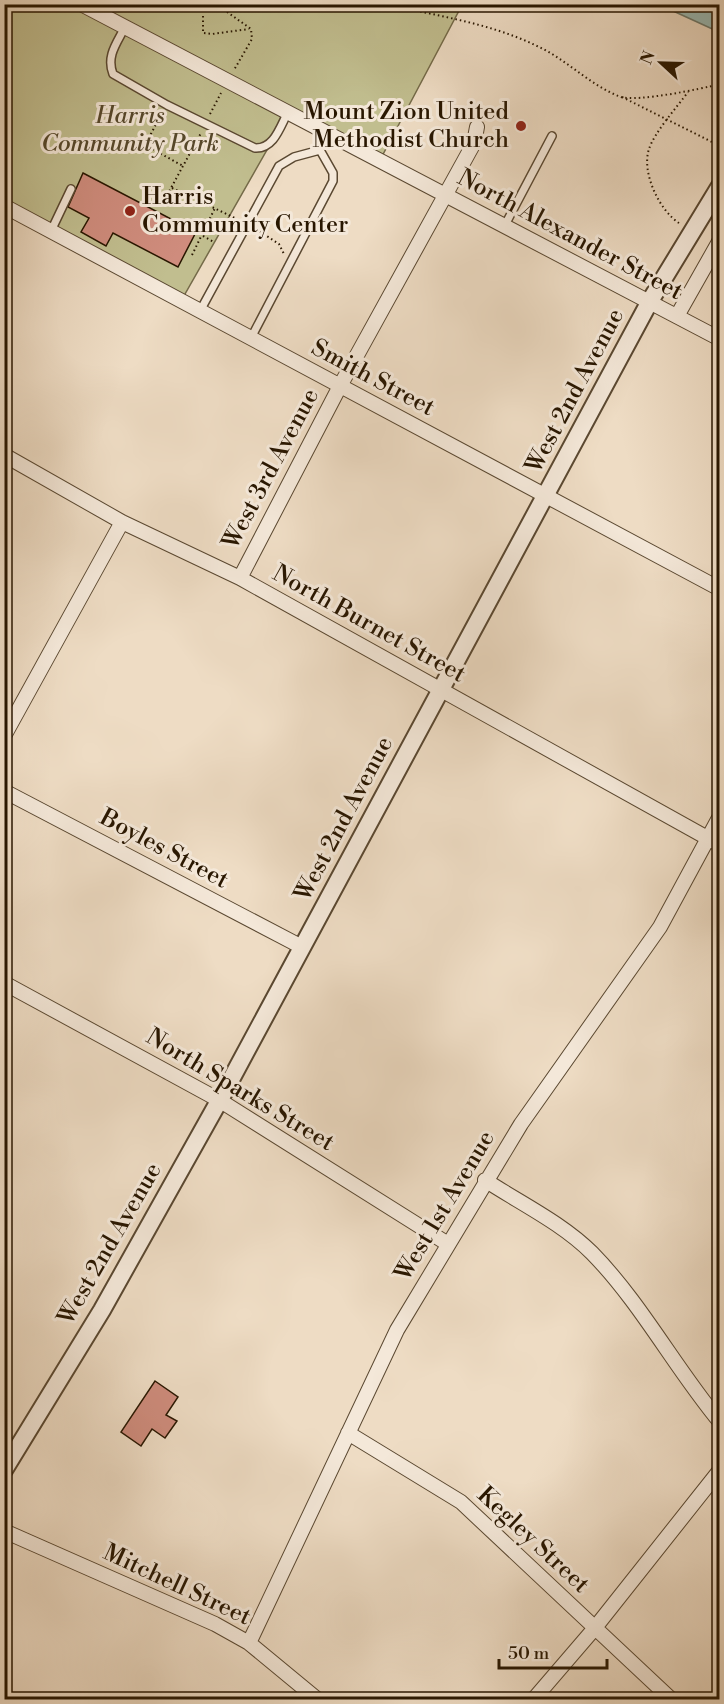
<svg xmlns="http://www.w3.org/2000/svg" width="724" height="1704" viewBox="0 0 724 1704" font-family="'Libre Bodoni',serif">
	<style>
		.green { fill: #c1be8f; stroke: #746a48; stroke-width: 1.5 }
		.water { fill: #99bbb6; stroke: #6c796d; stroke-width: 1.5 }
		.building { fill: #cf8c7d; stroke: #281600; stroke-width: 1.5 }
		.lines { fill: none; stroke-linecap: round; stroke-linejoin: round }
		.service-casing { stroke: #5a4831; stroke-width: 10 }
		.minor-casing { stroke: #5a4831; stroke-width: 16 }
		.tertiary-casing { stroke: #5a4831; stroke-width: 20 }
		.path { stroke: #281600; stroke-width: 2; stroke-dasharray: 1.5 3; stroke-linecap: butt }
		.service { stroke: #f4e8d9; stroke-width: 7 }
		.minor { stroke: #f4e8d9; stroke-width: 14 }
		.tertiary { stroke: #f4e8d9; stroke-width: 16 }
		.poi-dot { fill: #8f2418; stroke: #f4e8d9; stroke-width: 2 }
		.labels { text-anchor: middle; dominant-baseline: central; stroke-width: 6; stroke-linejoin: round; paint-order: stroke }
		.poi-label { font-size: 24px; fill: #281600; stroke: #f4e8d9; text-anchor: end }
		.park-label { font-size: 24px; font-style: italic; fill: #56482b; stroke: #f4e8d9 }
		.street-label { font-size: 24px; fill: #281600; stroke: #f4e8d9 }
	</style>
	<rect width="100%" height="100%" fill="#eedcc4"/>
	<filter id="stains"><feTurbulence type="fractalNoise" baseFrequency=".00333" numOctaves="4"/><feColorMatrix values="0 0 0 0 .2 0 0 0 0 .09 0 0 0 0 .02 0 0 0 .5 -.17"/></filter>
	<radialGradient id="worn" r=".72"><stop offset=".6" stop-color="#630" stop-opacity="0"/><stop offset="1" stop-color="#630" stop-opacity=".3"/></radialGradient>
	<!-- green -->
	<path class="green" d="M4,5H462L380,160L288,113L181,301L5,206Z"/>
	<!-- water -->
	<path class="water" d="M660,5H719V32Z"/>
	<!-- building -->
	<path class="building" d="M83,173L196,232L178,267L113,233L106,246L81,232L89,218L68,207Z
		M155,1381L178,1397L166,1415L177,1421L165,1438L152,1429L141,1446L121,1432Z"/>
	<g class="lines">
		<!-- service casing -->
		<g class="service-casing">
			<path id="service" d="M125,27C117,43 106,56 113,74L167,105L255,148C274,149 280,127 288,112
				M505,225L552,136
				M51,231L71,189
				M200,311L279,166L294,157L320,150L333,173V181L251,338"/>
		</g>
		<!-- minor casing -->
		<g class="minor-casing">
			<path id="minor" d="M81,4L720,339
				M4,206L720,589
				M677,316L720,240
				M4,455L122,522L240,578L720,845
				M240,578L340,386L474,143L477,127
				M4,736L122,522
				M4,791L302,947
				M4,983L219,1100L448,1244
				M485,1180C520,1203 562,1223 592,1253C641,1303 675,1368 720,1422
				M348,1433L461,1502L672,1700
				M4,1531L215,1624L249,1643L318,1700
				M249,1643L397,1330L521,1124L660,927L720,816
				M533,1700L594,1629L720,1470"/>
		</g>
		<!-- tertiary casing -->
		<g class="tertiary-casing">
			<path id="tertiary" d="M4,1470L102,1310L228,1085L650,301L720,186"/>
		</g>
		<!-- path -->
		<path class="path" d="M216,4L251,29L252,39L234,70
			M385,4C437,16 491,23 539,47C567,60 591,86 621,97C637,102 701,89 720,84
			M203,16V33L212,34L249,29
			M622,97L720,146
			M162,113L145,145L183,166
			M210,114L221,93
			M172,188L237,219
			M165,199L201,133
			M679,223C660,211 641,173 649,149C654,133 677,107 688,92
			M256,229L279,244L284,254
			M203,236L214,242
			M192,255L215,208"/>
		<!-- service -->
		<use href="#service" class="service"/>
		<!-- minor -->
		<use href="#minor" class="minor"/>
		<!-- tertiary -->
		<use href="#tertiary" class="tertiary"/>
	</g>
	<!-- markers -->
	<g class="poi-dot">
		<circle cx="521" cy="126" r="6"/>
		<circle cx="130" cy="211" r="6"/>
	</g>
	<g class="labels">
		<!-- poi labels -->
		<g class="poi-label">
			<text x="509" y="112">Mount Zion United<tspan x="509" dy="28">Methodist Church</tspan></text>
			<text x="142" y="197" text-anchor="start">Harris<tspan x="142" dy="28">Community Center</tspan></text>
		</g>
		<!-- park labels -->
		<g class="park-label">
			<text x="130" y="116">Harris<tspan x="130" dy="28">Community Park</tspan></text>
		</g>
		<!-- street labels -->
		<g class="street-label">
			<text transform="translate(570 235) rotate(28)">North Alexander Street</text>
			<text transform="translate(373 378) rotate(28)">Smith Street</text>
			<text transform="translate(575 391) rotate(-62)">West 2nd Avenue</text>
			<text transform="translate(271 469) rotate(-62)">West 3rd Avenue</text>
			<text transform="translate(369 624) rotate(29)">North Burnet Street</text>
			<text transform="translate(344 819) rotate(-62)">West 2nd Avenue</text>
			<text transform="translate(164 849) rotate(28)">Boyles Street</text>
			<text transform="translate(240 1090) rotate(31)">North Sparks Street</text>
			<text transform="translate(445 1206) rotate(-59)">West 1st Avenue</text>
			<text transform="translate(110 1244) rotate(-60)">West 2nd Avenue</text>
			<text transform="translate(533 1540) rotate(43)">Kegley Street</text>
			<text transform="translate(177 1585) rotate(25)">Mitchell Street</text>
		</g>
	</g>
	<!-- margin -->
	<rect width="724" height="1704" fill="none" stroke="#eedcc4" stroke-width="24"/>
	<rect x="6" y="6" width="712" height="1692" fill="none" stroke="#281600" stroke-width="3"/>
	<rect x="12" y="12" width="700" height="1680" fill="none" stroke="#281600" stroke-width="1.5"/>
	<!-- north arrow -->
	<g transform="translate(661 63) rotate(292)" stroke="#f4e8d9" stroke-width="4.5" paint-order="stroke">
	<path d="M0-4.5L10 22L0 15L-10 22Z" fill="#281600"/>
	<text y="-9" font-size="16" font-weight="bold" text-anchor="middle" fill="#281600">N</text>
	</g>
	<!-- scale -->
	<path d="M499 1659v9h108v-9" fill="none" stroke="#281600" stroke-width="3"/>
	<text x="508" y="1659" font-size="18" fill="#281600" stroke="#f4e8d9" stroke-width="4.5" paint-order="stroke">50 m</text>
	<rect width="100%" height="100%" filter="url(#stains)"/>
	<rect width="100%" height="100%" fill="url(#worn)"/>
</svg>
